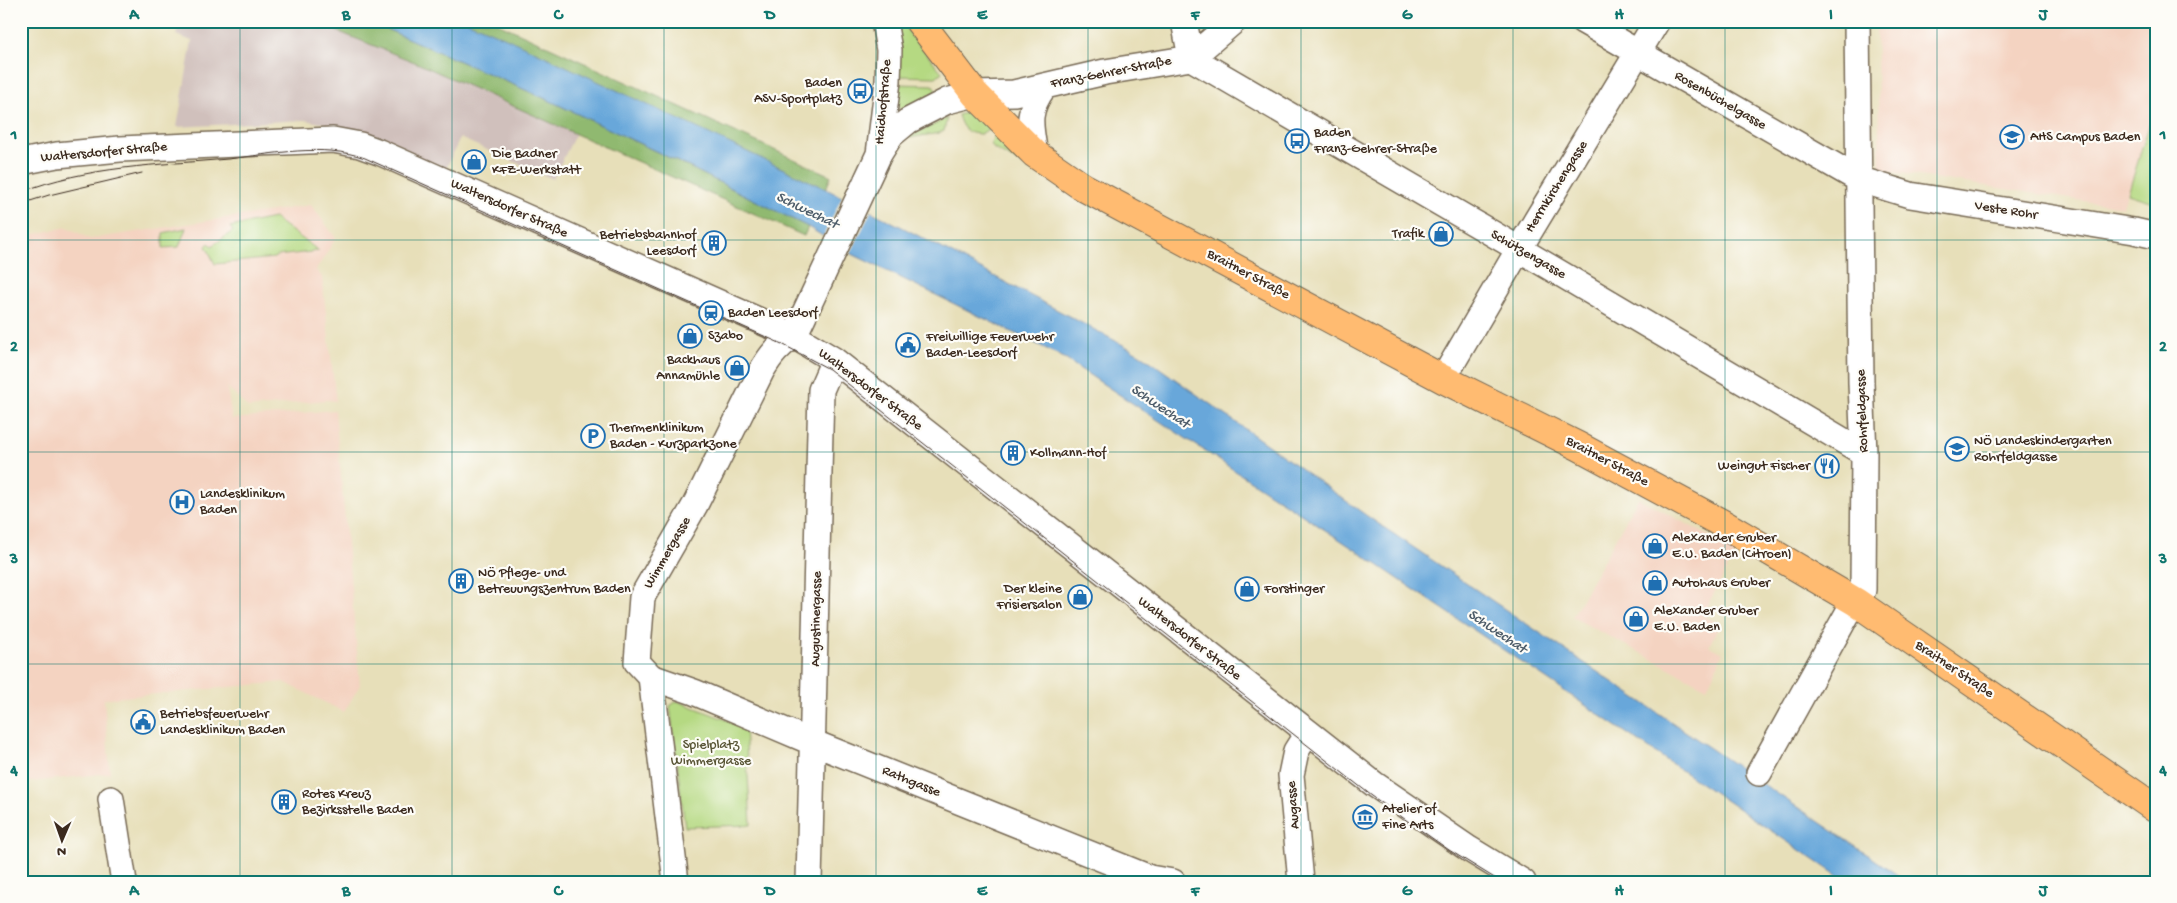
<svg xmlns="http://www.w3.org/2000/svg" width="2177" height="903" viewBox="0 0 2177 903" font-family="'Gochi Hand',sans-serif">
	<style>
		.built { fill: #f4d3c1 }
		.industrial { fill: #d0c0bc }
		.green { fill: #b5d982; stroke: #788250 }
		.forest { fill: #90b970; stroke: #667247 }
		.water { fill: #67a7da; stroke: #51687c }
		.pier { fill: #e7dfb9 }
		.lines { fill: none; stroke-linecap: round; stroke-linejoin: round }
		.minor-casing { stroke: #776954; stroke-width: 28 }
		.major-casing { stroke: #776954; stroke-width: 30 }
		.minor { stroke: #fff; stroke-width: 25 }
		.major { stroke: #ffbb71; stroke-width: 28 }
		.tram { stroke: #3b2a1e; stroke-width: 1 }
		.grid { fill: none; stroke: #0f766e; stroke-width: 1; stroke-opacity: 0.55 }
		.labels { text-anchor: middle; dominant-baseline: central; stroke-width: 4.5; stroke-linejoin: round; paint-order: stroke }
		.street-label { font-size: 14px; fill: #3b2a1e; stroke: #fdfcf7 }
		.poi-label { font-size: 14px; fill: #3b2a1e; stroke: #fdfcf7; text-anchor: start }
		.park-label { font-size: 14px; fill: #5a5637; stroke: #fdfcf7 }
		.water-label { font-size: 15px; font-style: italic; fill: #4d5c69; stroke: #fdfcf7 }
		.neatline { fill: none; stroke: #0f766e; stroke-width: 2 }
		.grid-label { font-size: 16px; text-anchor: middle; font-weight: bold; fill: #0f766e }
	</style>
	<rect width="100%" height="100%" fill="#fdfcf7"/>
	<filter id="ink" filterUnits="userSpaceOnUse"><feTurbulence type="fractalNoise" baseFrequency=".02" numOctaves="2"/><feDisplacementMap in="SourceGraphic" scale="10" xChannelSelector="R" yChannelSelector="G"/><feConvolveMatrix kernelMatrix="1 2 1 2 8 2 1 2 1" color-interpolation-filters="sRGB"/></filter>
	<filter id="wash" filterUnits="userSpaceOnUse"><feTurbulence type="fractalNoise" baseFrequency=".0096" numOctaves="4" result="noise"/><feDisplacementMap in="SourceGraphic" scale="20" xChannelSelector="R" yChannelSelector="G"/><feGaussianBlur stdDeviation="1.12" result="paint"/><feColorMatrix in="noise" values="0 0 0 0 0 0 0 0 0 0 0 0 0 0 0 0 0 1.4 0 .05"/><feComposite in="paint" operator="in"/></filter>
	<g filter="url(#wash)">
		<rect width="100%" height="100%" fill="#e7dfb9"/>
		<!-- built -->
		<path class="built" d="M1876,21H2156V103L2123,207L1880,170Z
			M311,205L336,238L316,270L322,277L336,401L327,400L248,408L227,387L232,419L335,410L360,685L344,712L284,682L104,699L110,773L21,783V237L67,227L90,239Z
			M1638,498L1737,551L1702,615L1720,624L1709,646L1723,653L1707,688L1572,617Z"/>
		<!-- industrial -->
		<path class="industrial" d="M180,21H312L417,63L576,133L553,179L460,138L445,171L351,129L305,120L177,127L192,41L176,35Z"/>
		<!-- green -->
		<path class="green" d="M899,22C905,24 934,64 942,72L936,77L896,76L895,24Z
			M895,84L933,85L936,91L907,109L897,107Z
			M2156,103V203L2128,194Z
			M968,112L975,114L993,126L981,134C966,134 962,128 958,115Z
			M947,118L944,131C936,135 921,135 911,138L909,137Z
			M999,132L1051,179L994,149L991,144L993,138Z
			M274,218L319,251L277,256L274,258L215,264L206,246L209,243L212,246L233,231L230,227Z
			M186,228L179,247L163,248V233Z
			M677,701L745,727L751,825L685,827L670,706Z"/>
		<!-- forest -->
		<path class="forest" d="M312,21H368L546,99L693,169L808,227L804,236L417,63Z
			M466,21H493L831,176L826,189Z"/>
		<!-- water -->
		<path class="water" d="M368,21H466L506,38L826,189L900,226L1140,354L1370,518L1908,882H1847L1354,549L1059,355L852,254L808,227L693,169L546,99Z"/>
		<!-- pier -->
		<path class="pier" d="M843,195L872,209L850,255L822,239Z"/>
	</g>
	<g filter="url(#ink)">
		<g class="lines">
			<!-- minor casing -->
			<g class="minor-casing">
				<path id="minor" d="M1184,21L1191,58
					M1583,21L1858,179L1910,195L2134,231L2156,236
					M1191,58L1519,249L1864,453
					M879,154L888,81L889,50L884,21
					M1035,154C1030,125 1026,111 1044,87
					M21,162L57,155L120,149L333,140L360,145L379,152L794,336L834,360L1374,784L1469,849L1523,882
					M794,336L879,154L891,135L908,121L947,101L975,94L1014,93L1105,72L1191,58L1234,21
					M1443,379L1519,249L1657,21
					M651,677L694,692L814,743L1150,878L1173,882
					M1759,773L1849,611L1863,590L1864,453L1861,383L1857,21
					M111,799L124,882
					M676,882L651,677L637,662L642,597L695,505L762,370C771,355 779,345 794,336
					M809,882L821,390L834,360
					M1301,882L1291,775L1296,751L1308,732"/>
			</g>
			<!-- major casing -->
			<g class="major-casing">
				<path id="major" d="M919,21L975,94L1035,154L1083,187L1443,379L1578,446L1725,525L1856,602L2156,809"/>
			</g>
			<!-- minor -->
			<use href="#minor" class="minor"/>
			<!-- major -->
			<use href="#major" class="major"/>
			<!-- tram -->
			<path class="tram" d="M21,192C87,166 159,165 228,159C273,154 322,143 365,158L782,344L829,369L1372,796L1449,850L1501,882
				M21,204L49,195L142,173"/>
		</g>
	</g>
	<!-- grid -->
	<path class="grid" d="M240,21V882M452,21V882M664,21V882M876,21V882M1088,21V882M1301,21V882M1513,21V882M1725,21V882M1937,21V882M21,240H2156M21,452H2156M21,664H2156"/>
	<!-- icons -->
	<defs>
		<g id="bus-ring" transform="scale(1.25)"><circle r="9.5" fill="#fdfcf7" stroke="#1f6fb2" stroke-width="1.5"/><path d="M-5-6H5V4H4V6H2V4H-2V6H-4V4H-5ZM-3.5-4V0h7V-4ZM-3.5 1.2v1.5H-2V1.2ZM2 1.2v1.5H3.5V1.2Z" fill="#1f6fb2"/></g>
		<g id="school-ring" transform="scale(1.25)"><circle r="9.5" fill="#fdfcf7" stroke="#1f6fb2" stroke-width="1.5"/><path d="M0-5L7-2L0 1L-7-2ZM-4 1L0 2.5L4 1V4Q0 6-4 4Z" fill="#1f6fb2"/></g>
		<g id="shop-ring" transform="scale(1.25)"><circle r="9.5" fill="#fdfcf7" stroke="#1f6fb2" stroke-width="1.5"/><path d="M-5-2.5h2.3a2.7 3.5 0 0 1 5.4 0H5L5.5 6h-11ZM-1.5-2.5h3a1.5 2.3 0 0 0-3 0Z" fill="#1f6fb2"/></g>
		<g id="building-ring" transform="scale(1.25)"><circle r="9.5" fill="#fdfcf7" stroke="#1f6fb2" stroke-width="1.5"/><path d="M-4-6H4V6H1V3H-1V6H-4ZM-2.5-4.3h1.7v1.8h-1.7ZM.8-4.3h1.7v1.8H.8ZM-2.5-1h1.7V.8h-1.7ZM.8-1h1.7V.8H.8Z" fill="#1f6fb2"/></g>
		<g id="station-ring" transform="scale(1.25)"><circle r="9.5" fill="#fdfcf7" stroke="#1f6fb2" stroke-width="1.5"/><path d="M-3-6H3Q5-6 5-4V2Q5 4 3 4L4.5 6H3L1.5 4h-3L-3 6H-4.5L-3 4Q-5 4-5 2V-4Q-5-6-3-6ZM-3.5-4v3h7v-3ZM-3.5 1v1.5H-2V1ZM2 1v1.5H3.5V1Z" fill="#1f6fb2"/></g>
		<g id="civic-ring" transform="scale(1.25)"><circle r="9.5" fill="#fdfcf7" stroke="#1f6fb2" stroke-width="1.5"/><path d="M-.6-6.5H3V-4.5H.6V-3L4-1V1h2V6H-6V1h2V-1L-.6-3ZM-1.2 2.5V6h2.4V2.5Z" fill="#1f6fb2"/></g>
		<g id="parking-ring" transform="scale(1.25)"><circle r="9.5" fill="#fdfcf7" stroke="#1f6fb2" stroke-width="1.5"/><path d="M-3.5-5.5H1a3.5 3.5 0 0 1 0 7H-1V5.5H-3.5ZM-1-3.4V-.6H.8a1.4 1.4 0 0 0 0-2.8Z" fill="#1f6fb2"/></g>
		<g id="restaurant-ring" transform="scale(1.25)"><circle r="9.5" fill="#fdfcf7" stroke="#1f6fb2" stroke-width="1.5"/><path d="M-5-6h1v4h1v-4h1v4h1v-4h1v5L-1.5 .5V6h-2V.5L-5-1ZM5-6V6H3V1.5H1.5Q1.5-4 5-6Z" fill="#1f6fb2"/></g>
		<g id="hospital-ring" transform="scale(1.25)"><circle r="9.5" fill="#fdfcf7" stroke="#1f6fb2" stroke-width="1.5"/><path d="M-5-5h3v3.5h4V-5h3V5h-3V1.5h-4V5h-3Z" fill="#1f6fb2"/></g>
		<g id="museum-ring" transform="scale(1.25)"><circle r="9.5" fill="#fdfcf7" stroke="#1f6fb2" stroke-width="1.5"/><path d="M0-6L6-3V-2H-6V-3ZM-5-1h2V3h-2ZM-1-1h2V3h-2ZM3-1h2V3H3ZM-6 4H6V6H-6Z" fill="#1f6fb2"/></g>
	</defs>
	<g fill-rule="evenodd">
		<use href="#bus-ring" x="860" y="91"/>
		<use href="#school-ring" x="2012" y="137"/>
		<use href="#bus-ring" x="1297" y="141"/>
		<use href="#shop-ring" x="474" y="162"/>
		<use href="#shop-ring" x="1441" y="234"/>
		<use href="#building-ring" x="714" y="243"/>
		<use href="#station-ring" x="711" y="313"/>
		<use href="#shop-ring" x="690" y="336"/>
		<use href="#civic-ring" x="908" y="345"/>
		<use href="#shop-ring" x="737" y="368"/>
		<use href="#parking-ring" x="593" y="436"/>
		<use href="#school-ring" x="1957" y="449"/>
		<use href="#building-ring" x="1013" y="453"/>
		<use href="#restaurant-ring" x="1827" y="466"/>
		<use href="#hospital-ring" x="182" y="502"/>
		<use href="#shop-ring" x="1655" y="546"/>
		<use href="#building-ring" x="461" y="581"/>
		<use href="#shop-ring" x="1655" y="583"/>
		<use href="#shop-ring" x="1247" y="589"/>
		<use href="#shop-ring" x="1080" y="597"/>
		<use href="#shop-ring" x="1636" y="619"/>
		<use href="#civic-ring" x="143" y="722"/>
		<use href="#building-ring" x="284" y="802"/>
		<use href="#museum-ring" x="1365" y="817"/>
	</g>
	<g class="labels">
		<!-- street labels -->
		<g class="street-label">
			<text transform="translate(1111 73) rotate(-11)">Franz-Gehrer-Straße</text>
			<text transform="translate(1720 101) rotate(30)">Rosenbüchelgasse</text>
			<text transform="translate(884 102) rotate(-85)">Haidhofstraße</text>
			<text transform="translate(104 153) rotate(-5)">Waltersdorfer Straße</text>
			<text transform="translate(1557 187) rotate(-58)">Herrnkirchengasse</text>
			<text transform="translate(509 209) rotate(24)">Waltersdorfer Straße</text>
			<text transform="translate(2006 211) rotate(9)">Veste Rohr</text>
			<text transform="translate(1528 255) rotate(30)">Schützengasse</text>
			<text transform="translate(1248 275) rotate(28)">Braitner Straße</text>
			<text transform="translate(870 390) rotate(37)">Waltersdorfer Straße</text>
			<text transform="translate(1863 411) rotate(-92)">Rohrfeldgasse</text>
			<text transform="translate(1607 462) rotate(28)">Braitner Straße</text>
			<text transform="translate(668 553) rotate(-60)">Wimmergasse</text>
			<text transform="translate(817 619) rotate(-89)">Augustinergasse</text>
			<text transform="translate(1189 639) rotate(38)">Waltersdorfer Straße</text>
			<text transform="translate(1954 670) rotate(34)">Braitner Straße</text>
			<text transform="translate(911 782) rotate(22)">Rathgasse</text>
			<text transform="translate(1294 805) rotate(-95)">Augasse</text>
		</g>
		<!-- poi labels -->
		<g class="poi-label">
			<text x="842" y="83" text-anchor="end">Baden<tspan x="842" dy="16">ASV-Sportplatz</tspan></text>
			<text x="1314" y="133">Baden<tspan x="1314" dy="16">Franz-Gehrer-Straße</tspan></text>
			<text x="2030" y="137">AHS Campus Baden</text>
			<text x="492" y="154">Die Badner<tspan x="492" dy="16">KFZ-Werkstatt</tspan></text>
			<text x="1424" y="234" text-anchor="end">Trafik</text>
			<text x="696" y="235" text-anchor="end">Betriebsbahnhof<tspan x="696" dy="16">Leesdorf</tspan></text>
			<text x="728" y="313">Baden Leesdorf</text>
			<text x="708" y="336">Szabo</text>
			<text x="926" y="337">Freiwillige Feuerwehr<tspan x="926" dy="16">Baden-Leesdorf</tspan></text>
			<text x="720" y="360" text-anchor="end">Backhaus<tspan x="720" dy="16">Annamühle</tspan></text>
			<text x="610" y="428">Thermenklinikum<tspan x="610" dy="16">Baden - Kurzparkzone</tspan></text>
			<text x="1974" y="441">NÖ Landeskindergarten<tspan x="1974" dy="16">Rohrfeldgasse</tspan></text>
			<text x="1030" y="453">Kollmann-Hof</text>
			<text x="1810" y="466" text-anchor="end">Weingut Fischer</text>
			<text x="200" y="494">Landesklinikum<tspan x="200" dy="16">Baden</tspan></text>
			<text x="1672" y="538">Alexander Gruber<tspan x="1672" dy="16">E.U. Baden (Citroen)</tspan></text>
			<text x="478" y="573">NÖ Pflege- und<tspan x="478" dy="16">Betreuungszentrum Baden</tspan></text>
			<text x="1672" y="583">Autohaus Gruber</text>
			<text x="1062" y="589" text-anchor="end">Der kleine<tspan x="1062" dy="16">Frisiersalon</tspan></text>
			<text x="1264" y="589">Forstinger</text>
			<text x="1654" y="611">Alexander Gruber<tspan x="1654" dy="16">E.U. Baden</tspan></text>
			<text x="160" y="714">Betriebsfeuerwehr<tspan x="160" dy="16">Landesklinikum Baden</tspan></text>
			<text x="302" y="794">Rotes Kreuz<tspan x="302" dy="16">Bezirksstelle Baden</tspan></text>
			<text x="1382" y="809">Atelier of<tspan x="1382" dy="16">Fine Arts</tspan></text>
		</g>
		<!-- park labels -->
		<g class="park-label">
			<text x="711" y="745">Spielplatz<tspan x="711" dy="16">Wimmergasse</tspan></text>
		</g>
		<!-- water labels -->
		<g class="water-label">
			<text transform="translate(807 211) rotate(26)">Schwechat</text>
			<text transform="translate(1160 407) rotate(34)">Schwechat</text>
			<text transform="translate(1497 632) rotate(34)">Schwechat</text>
		</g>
	</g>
	<!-- margin -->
	<rect width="2177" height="903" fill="none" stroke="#fdfcf7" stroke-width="55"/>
	<!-- north arrow -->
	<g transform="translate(62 840) rotate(182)" stroke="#fdfcf7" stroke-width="4" paint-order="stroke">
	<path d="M0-4L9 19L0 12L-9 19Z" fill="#3b2a1e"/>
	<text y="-8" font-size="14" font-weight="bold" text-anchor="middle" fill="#3b2a1e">N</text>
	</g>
	<rect x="28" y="28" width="2122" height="848" class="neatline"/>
	<g class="grid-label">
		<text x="134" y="19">A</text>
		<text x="346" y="19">B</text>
		<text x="558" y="19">C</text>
		<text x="770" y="19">D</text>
		<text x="982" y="19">E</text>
		<text x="1195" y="19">F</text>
		<text x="1407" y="19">G</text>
		<text x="1619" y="19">H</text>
		<text x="1831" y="19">I</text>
		<text x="2043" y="19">J</text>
		<text x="14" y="139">1</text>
		<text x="2163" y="139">1</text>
		<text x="14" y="351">2</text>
		<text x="2163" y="351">2</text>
		<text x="14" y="563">3</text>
		<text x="2163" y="563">3</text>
		<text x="14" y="775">4</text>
		<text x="2163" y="775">4</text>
		<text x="134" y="895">A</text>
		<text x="346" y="895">B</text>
		<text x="558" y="895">C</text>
		<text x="770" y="895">D</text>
		<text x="982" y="895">E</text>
		<text x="1195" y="895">F</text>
		<text x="1407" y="895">G</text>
		<text x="1619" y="895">H</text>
		<text x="1831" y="895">I</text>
		<text x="2043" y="895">J</text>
	</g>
</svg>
